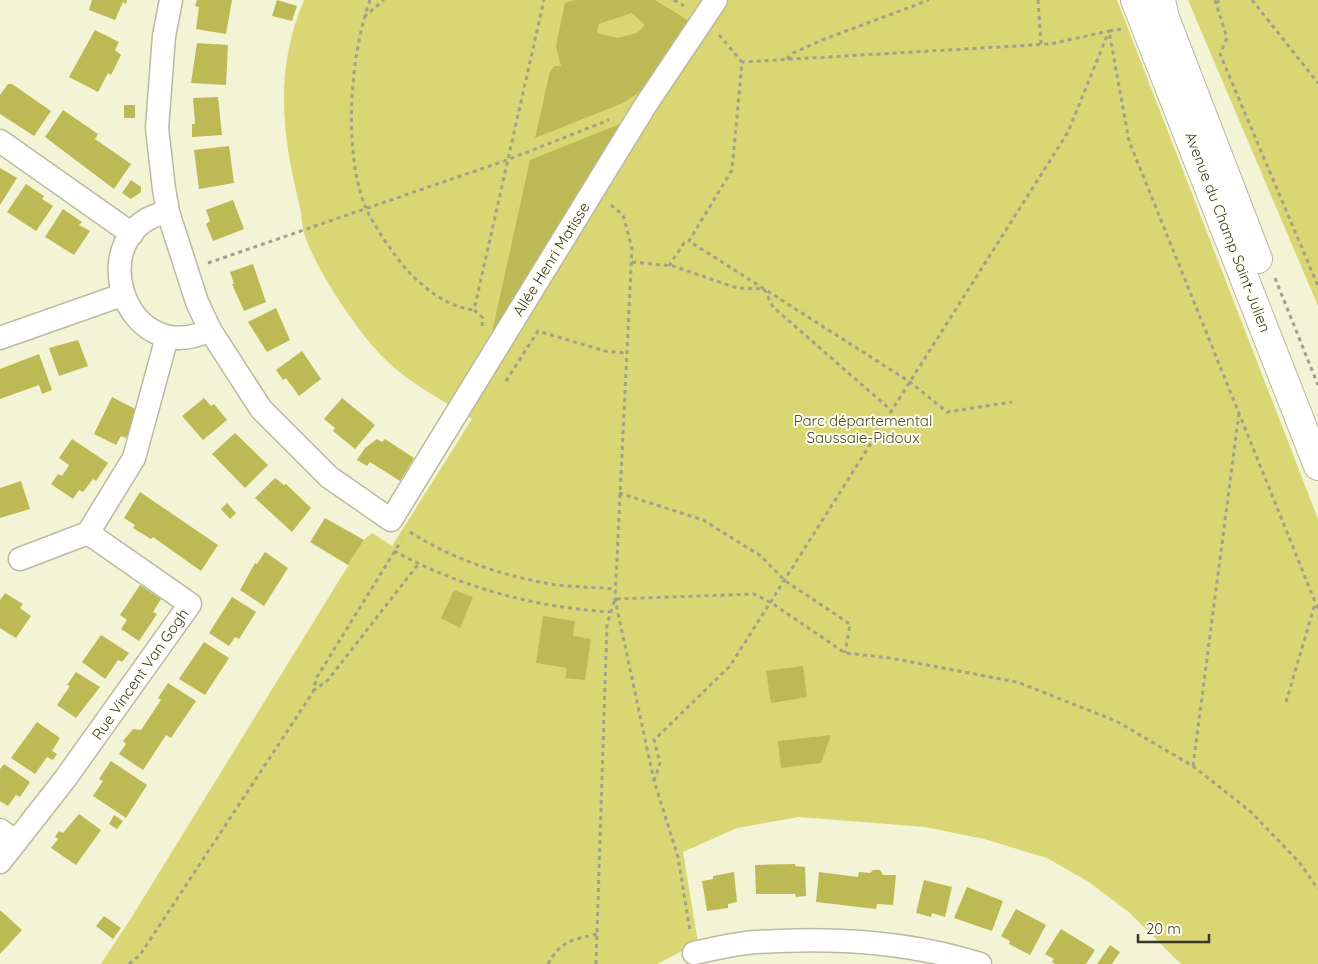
<svg xmlns="http://www.w3.org/2000/svg" width="1318" height="964" viewBox="0 0 1318 964" font-family="Quicksand,sans-serif">
	<style>
		.green { fill: #dad674 }
		.building { fill: #bdb955; fill-rule: evenodd }
		.lines { fill: none; stroke-linecap: round; stroke-linejoin: round }
		.minor-casing { stroke: #baba9f; stroke-width: 25 }
		.secondary-casing { stroke: #baba9f; stroke-width: 30 }
		.path { stroke: #a1a18c; stroke-width: 3; stroke-dasharray: 4 4; stroke-linecap: butt }
		.minor { stroke: #fff; stroke-width: 22 }
		.secondary { stroke: #fff; stroke-width: 28 }
		.labels { text-anchor: middle; dominant-baseline: central; stroke-width: 4; stroke-linejoin: round; paint-order: stroke }
		.street-label { font-size: 15px; fill: #37372c; stroke: #fffff3 }
		.park-label { font-size: 15px; fill: #4a481e; stroke: #fffff3 }
	</style>
	<rect width="100%" height="100%" fill="#f3f3d6"/>
	<!-- green -->
	<path class="green" d="M304,0H1117L1318,519V964H1181L1130,913L1089,882L1047,858L984,839L925,827L799,817L737,828L683,852L698,943L657,964H101L133,915L364,540L372,533L392,546L472,419C441,399 406,382 380,354C355,328 315,268 304,233C302,227 302,215 300,207C282,135 274,71 304,0Z
		M1188,0H1318V306Z"/>
	<!-- building -->
	<path class="building" d="M92,0H127L126,4L123,2L115,20L89,10Z
		M197,0H232L226,34L196,29L199,7L195,6Z
		M277,0L297,6L292,21L272,16Z
		M575,0H655L689,21L645,87L638,93L623,103L535,138L550,71L555,66H561L556,46L565,3ZM632,13L645,25L637,33L618,38L597,33L599,24Z
		M95,30L119,42L115,50L121,55L111,75L108,73L98,92L69,77Z
		M197,43L228,45L226,85L191,83Z
		M8,84H12L51,111L34,136L0,114V95Z
		M218,97L222,135L192,137V124H195L193,98Z
		M124,105H135V118H124Z
		M63,110L98,134L95,139L131,164L114,189L45,137Z
		M625,122L491,337L530,160Z
		M229,146L234,183L199,189L194,150Z
		M0,168L17,178L0,205Z
		M131,180L141,187V192L131,199L122,193Z
		M26,184L44,196L42,199L53,206L36,231L7,212Z
		M233,200L244,229L213,241L206,224L210,221L206,210Z
		M63,209L82,222L79,225L90,231L74,255L45,237Z
		M253,264L266,302L244,311L232,284H234L230,272Z
		M276,308L290,340L267,352L248,322Z
		M78,340L88,366L59,376L49,348Z
		M302,351L321,379L299,396L286,378L283,380L276,370Z
		M39,354L52,390L42,394L39,385L0,399V369Z
		M112,397L139,411L126,438L121,436L116,445L94,434Z
		M204,398L211,406L214,404L227,420L203,440L182,416Z
		M342,398L375,425L355,449L333,431L335,428L324,419Z
		M235,433L268,465L245,488L212,454Z
		M72,439L108,463L96,481L93,479L83,492L79,490L73,499L51,484L58,474L62,476L69,465L59,458Z
		M377,439L382,442L385,439L414,458L400,481L370,462L367,466L357,460L365,448Z
		M275,478L284,485L286,484L311,508L292,532L255,498Z
		M21,481L30,509L0,518V488Z
		M140,492L218,545L201,571L153,537L151,539L133,528L135,525L124,518Z
		M227,503L236,513L230,519L221,509Z
		M325,518L364,540L348,565L310,542Z
		M265,552L288,568L264,606L240,590L255,563L257,564Z
		M140,585L161,599L153,612L157,614L139,641L121,629L127,620L120,615Z
		M454,590L473,597L460,628L441,618Z
		M5,593L23,604L20,608L31,616L16,638L0,628V600Z
		M232,597L256,612L239,639L235,637L229,646L209,633Z
		M543,616L575,621L573,636L591,639L585,680L565,678L567,668L536,663Z
		M101,635L129,653L122,662L118,660L105,679L82,662Z
		M204,642L229,658L205,695L179,679Z
		M803,666L807,697L771,703L766,671Z
		M76,672L100,687L76,718L57,705L70,686L67,685Z
		M168,683L196,701L171,738L166,735L143,770L119,754L126,744L123,741L133,729L141,730L161,700L158,698Z
		M37,722L60,738L52,751L57,754L53,760L47,757L35,774L11,758Z
		M831,735L821,763L781,768L778,741Z
		M111,761L147,785L126,818L93,796L103,781L99,779Z
		M4,764L30,782L20,797L16,795L8,806L0,801V769Z
		M79,814L101,830L76,865L51,848L58,839L55,837L59,831L63,833Z
		M114,815L123,821L117,829L109,824Z
		M795,864V866L805,867L806,896L796,897L795,894H756L755,865Z
		M873,870H880L883,875H896L893,905L877,904L876,909L816,902L819,872L858,877L859,872L870,873Z
		M734,872L737,902L728,904V908L707,911L702,881L713,879V876Z
		M924,880L952,887L945,917L932,913L931,917L916,913Z
		M967,887L1003,901L992,931L954,918Z
		M1016,909L1046,925L1030,955L1009,944L1010,941L1001,936Z
		M0,910L22,930L0,954Z
		M104,916L121,928L113,939L96,926Z
		M1061,929L1095,950L1086,964H1055L1052,962L1054,959L1045,954Z
		M1110,945L1120,952L1112,964H1097Z"/>
	<g class="lines">
		<!-- minor casing -->
		<g class="minor-casing">
			<path id="minor" d="M171,0L164,36L157,128L164,189L168,212L197,302L210,330L261,409L329,477L391,520L645,106L716,0
				M0,141L132,234
				M168,212C80,229 123,372 210,330
				M0,338L122,295
				M20,559L88,533L134,458L167,337
				M0,830L16,842
				M0,862L65,779L190,604L88,533
				M694,953C714,949 736,943 757,942C832,937 908,941 980,964"/>
		</g>
		<!-- secondary casing -->
		<g class="secondary-casing">
			<path id="secondary" d="M1135,0L1318,466
				M1161,0L1165,18L1258,259"/>
		</g>
		<!-- path -->
		<path class="path" d="M370,0C350,56 343,150 365,206C373,225 394,255 407,270C426,290 446,306 474,310
			M674,0L684,6
			M1038,0L1041,44
			M1215,0L1227,38L1220,54L1318,286
			M1252,0L1318,83
			M1216,3L1222,0
			M364,17L384,0
			M1121,29L1109,31L1129,141L1318,609
			M719,35L742,62L732,170L689,241L910,382L947,412L1012,402
			M787,59L793,53L822,40L929,0
			M611,205L623,215L632,248L615,599L654,781L678,857L690,931
			M632,262L673,266L737,288L764,289L773,307L892,411
			M208,263L507,160L609,120
			M669,266L684,243L689,241
			M1275,278L1318,385
			M482,326L483,318L474,310L544,0
			M506,381L538,331L605,351L626,353
			M619,493L703,520L761,556L784,580L850,624L845,653
			M410,532C452,559 501,575 550,584C571,587 593,587 615,589
			M394,551C462,588 534,607 610,612
			M313,691L328,680L419,563
			M1286,702L1315,604
			M1193,766L1239,413
			M654,781L660,763L654,740L730,666L1068,132L1109,31L1050,44L742,62
			M129,964L140,955L313,692L317,677L401,541
			M548,964C561,940 573,940 597,934
			M596,964L607,624L615,599L754,594L770,602L845,653L890,658L1017,682L1116,721L1193,766L1251,812L1299,862L1318,889"/>
		<!-- minor -->
		<use href="#minor" class="minor"/>
		<!-- secondary -->
		<use href="#secondary" class="secondary"/>
	</g>
	<g class="labels">
		<!-- street labels -->
		<g class="street-label">
			<text transform="translate(1228 232) rotate(69)">Avenue du Champ Saint-Julien</text>
			<text transform="translate(551 259) rotate(-58)">Allée Henri Matisse</text>
			<text transform="translate(140 674) rotate(-55)">Rue Vincent Van Gogh</text>
		</g>
		<!-- park labels -->
		<g class="park-label">
			<text x="863" y="420">Parc départemental<tspan x="863" dy="17">Saussaie-Pidoux</tspan></text>
		</g>
	</g>
	<!-- scale -->
	<path d="M1138 934v8h71v-8" fill="none" stroke="#37372c" stroke-width="2.5"/>
	<text x="1146" y="934" font-size="15" fill="#37372c" stroke="#fffff3" stroke-width="4" paint-order="stroke">20 m</text>
</svg>
